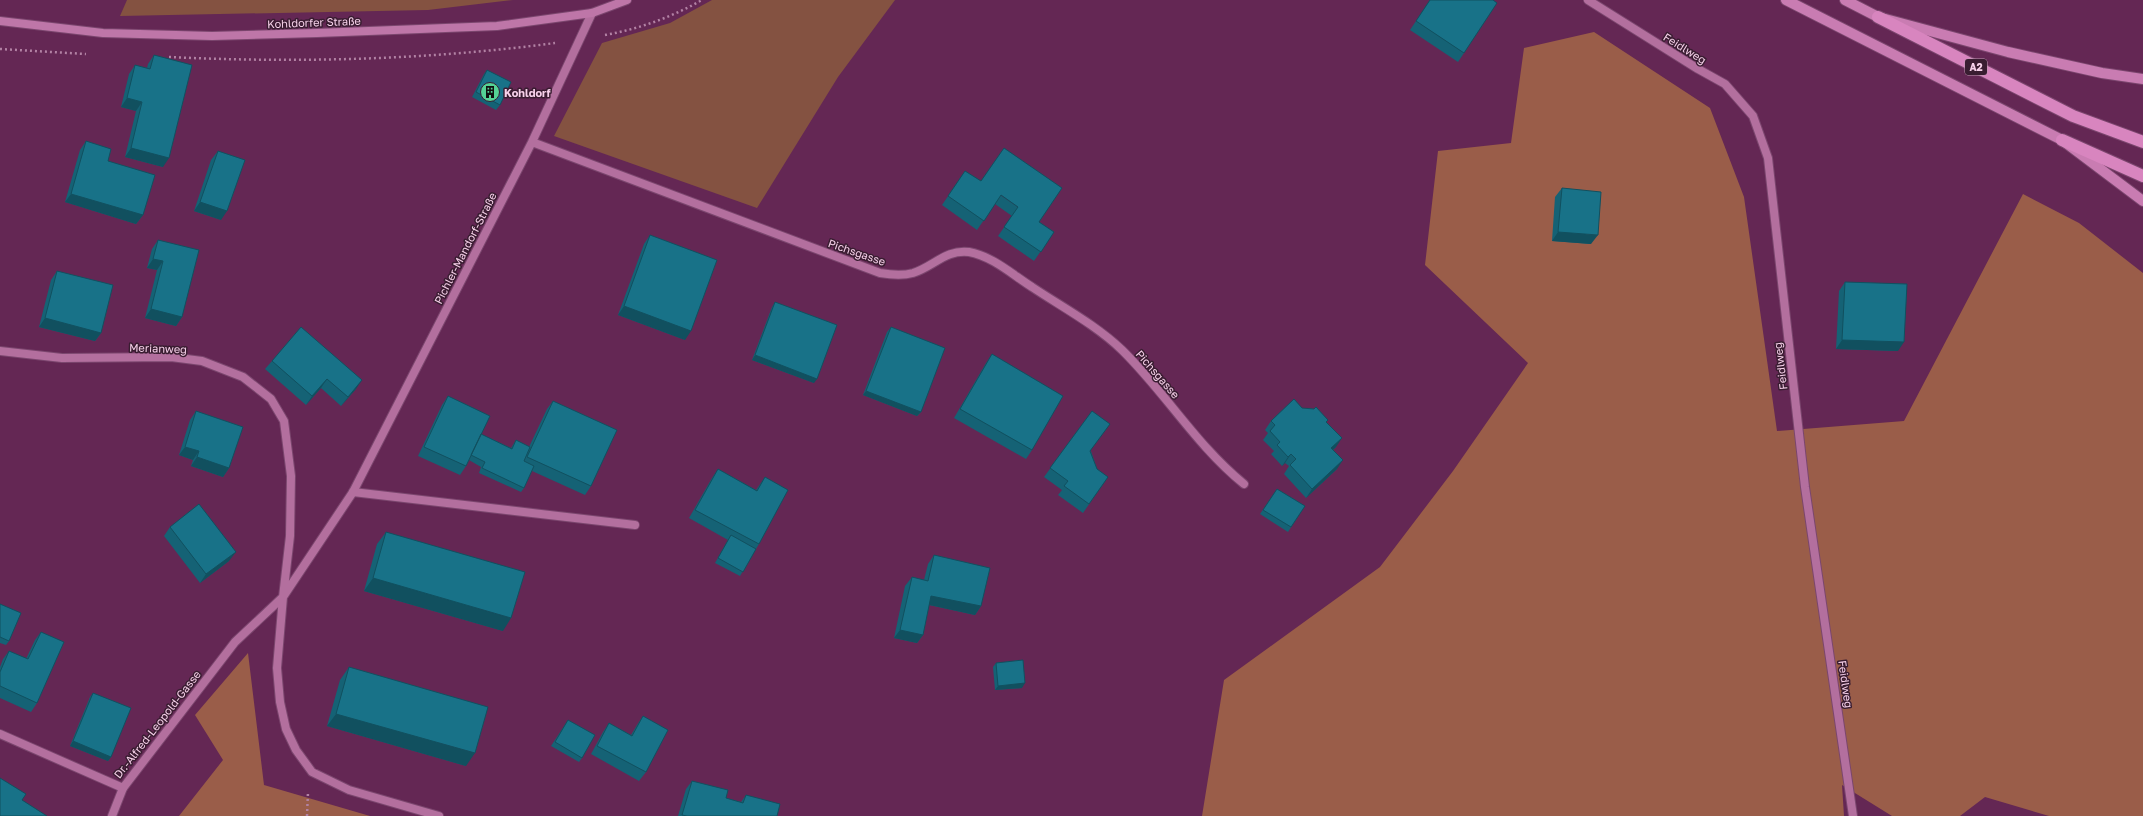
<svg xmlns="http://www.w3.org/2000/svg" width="2143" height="816" viewBox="0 0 2143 816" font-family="'Golos Text',sans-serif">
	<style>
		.green { fill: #845241 }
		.forest { fill: #9a5d49 }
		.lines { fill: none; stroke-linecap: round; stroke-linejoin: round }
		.lane-casing { stroke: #7b466e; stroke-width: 10 }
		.street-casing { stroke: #7b466e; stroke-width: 10 }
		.secondary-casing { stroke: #7b466e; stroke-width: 10 }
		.primary-casing { stroke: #7b466e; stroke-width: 12 }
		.highway-casing { stroke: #7b466e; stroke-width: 14 }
		.path { stroke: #b282a4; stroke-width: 2.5; stroke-dasharray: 2 3; stroke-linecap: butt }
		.lane { stroke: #b36f9e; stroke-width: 8 }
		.street { stroke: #b36f9e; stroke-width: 8 }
		.secondary { stroke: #be76a8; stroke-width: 8 }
		.primary { stroke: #c97cb2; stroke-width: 10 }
		.highway { stroke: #d885bf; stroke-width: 12 }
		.wall { fill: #156275 }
		.shaded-wall { fill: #11505f }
		.building { fill: #187288; stroke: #11505f }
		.labels { text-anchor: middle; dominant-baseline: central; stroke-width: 3; stroke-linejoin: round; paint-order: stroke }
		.shield { fill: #391d31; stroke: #be9bb2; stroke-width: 1 }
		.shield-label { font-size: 10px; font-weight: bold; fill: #f7d1ea }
		.street-label { font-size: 11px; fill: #f7d1ea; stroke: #391d31 }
		.poi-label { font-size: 11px; font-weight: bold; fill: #f7d1ea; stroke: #391d31; text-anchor: start }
	</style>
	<rect width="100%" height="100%" fill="#642754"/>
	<!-- green -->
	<path class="green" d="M127,0H513L428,10L120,16Z
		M712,0H895L838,77L757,208L554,136L602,43L670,23Z"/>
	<!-- forest -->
	<path class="forest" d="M1594,32L1710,108L1744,197L1777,431L1904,421L2023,194L2079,223L2143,273V816H2049L1985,797L1960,816H1892L1842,785L1844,816H1202L1224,680L1380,567L1453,471L1528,363L1425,265L1438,151L1511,143L1524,48Z
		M248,653L264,785L370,816H179L223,760L195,715Z"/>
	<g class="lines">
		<!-- lane casing -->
		<g class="lane-casing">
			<path id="lane" d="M353,492L635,525
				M112,816L123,788"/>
		</g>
		<!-- street casing -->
		<g class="street-casing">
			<path id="street" d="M1588,0L1698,69L1725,84L1753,116L1768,158L1805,487L1853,816
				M532,142L880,273C892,275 902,276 913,273C933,267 946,249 969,252C992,256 1013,275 1032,287C1062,307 1096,325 1122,350C1165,392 1196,445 1244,484
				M0,351L62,358L171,357L202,361L243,377L271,399L284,421L291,476L290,536L283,597L235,642L123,788L0,734
				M439,816L349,790L312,772L296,750L286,729L280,702L277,668L283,597L353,492L532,142L592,13"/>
		</g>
		<!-- secondary casing -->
		<g class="secondary-casing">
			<path id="secondary" d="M0,21L103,33L212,36L317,33L497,26L592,13L627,0"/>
		</g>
		<!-- primary casing -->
		<g class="primary-casing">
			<path id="primary" d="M1786,0L2062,140L2143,201
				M1845,0L1878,17L2008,52L2102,73L2143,79"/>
		</g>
		<!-- highway casing -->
		<g class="highway-casing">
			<path id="highway" d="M1878,17L2073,116L2143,142
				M2062,140L2143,176"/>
		</g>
		<!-- path -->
		<path class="path" d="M605,35C639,29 672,17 702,0
			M0,49L86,54
			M169,57C297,63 427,60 555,43
			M307,816L308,792"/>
		<!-- lane -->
		<use href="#lane" class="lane"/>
		<!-- street -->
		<use href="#street" class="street"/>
		<!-- secondary -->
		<use href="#secondary" class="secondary"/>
		<!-- primary -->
		<use href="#primary" class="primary"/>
		<!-- highway -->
		<use href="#highway" class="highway"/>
	</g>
	<!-- wall -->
	<path class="wall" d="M1430,0L1464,53L1458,62L1410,30Z
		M154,55L163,167L125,157L136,111L121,107L129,74L135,65L147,68L148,64Z
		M487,70L500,105L496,110L472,97L484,74Z
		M86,141L108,161L143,215L136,224L65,202L80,150Z
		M218,151L221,220L194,211L211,160Z
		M965,171L1054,232L1034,261L998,236L1012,216L995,204L977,230L942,205Z
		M1562,188L1591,244L1552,241L1555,197Z
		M650,235L685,340L618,315L644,244Z
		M158,240L182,317L176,326L145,318L157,270L147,268L152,249Z
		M57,271L101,333L95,341L39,327L51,280Z
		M1845,282L1898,351L1836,349L1839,291Z
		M775,302L814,383L752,360L772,307Z
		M891,327L921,412L917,416L863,395L887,332Z
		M992,354L1032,450L1026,459L954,418L986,363Z
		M272,361L356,389L341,406L321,388L306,405L265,369Z
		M448,396L481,434L511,448L516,440L529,447L547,409L553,401L591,486L585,495L532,471L524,488L521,492L479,473L481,467L469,460L466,466L460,475L418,456L442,405Z
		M1302,408L1326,422L1336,447L1333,450L1337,469L1306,498L1284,474L1289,466L1285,463L1282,466L1271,454L1274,451L1263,440L1268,433L1265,430L1271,421Z
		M196,411L229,468L223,477L191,466L193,460L179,455L190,420Z
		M1092,411L1091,451L1097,469L1108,477L1083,513L1058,495L1062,490L1044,477Z
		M718,469L756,490L765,477L759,544L740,576L715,563L728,540L689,518L712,478Z
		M1277,489L1305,506L1288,532L1260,514Z
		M170,527L229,561L200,583L164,536Z
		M386,532L503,631L364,591L377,544Z
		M934,555L981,606L975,615L929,605L923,635L917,643L894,638L905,586L912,577L924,580L928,564Z
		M0,604L9,641L6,645L0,643Z
		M41,632L37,703L31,712L0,698V667L3,659L9,651L26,659L35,640Z
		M996,663L1022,688L995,690L993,667Z
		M349,667L466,766L327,726L340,680Z
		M93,693L111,757L108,761L70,746L90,697Z
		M643,716L646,772L639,781L591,754L603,732L609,723L631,735L637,725Z
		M568,720L582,758L579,762L551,746Z
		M692,781L726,798L741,802L746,795L777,816H678L686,789Z"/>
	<!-- shaded-wall -->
	<path class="shaded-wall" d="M127,98L142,102L136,111L121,107Z
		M131,148L169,158L163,167L125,157Z
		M71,194L143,215L136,224L65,202Z
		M200,202L227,211L221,220L194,211Z
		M1558,232L1598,235L1591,244L1552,241Z
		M153,259L163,261L157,270L147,268Z
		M624,306L691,331L685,340L618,315Z
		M151,309L182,317L176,326L145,318Z
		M45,318L101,333L95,341L39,327Z
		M1842,340L1904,342L1898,351L1836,349Z
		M755,355L817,379L814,383L752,360Z
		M327,379L321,388L306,405L312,396Z
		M362,380L356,389L341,406L348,397Z
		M866,391L921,412L917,416L863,395Z
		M1342,438L1336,447L1325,457L1331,448Z
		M185,447L199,451L193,460L179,455Z
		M1291,454L1285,463L1282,466L1288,457Z
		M197,457L229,468L223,477L191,466Z
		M1343,460L1337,469L1306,498L1312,489Z
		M236,552L229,561L200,583L206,574Z
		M373,578L511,618L503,631L364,591Z
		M931,596L981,606L975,615L925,604Z
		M900,630L923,635L917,643L894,638Z
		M1025,683L1022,688L995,690L998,686Z
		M336,714L475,753L466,766L327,726Z
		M73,741L111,757L108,761L70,746Z"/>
	<!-- building -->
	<path class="building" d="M1430,0H1493L1497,3L1464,53L1416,21Z
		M154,55L192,65L169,158L131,148L142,102L127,98L135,65L150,69Z
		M487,70L511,82L500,105L476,92Z
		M86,141L111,149L108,161L155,175L143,215L71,194Z
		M1004,148L1062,188L1039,222L1054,232L1041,252L1004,227L1018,207L1001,195L984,221L948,196L965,171L981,181Z
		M218,151L245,160L227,211L200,202Z
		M1562,188L1601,192L1598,235L1558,232Z
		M650,235L717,260L691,331L624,306Z
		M158,240L199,250L182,317L151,309L163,261L153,259Z
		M57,271L113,285L101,333L45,318Z
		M1845,282L1907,284L1904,342L1842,340Z
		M775,302L837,325L817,379L755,355Z
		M301,327L362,380L348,397L327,379L312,396L272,361Z
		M891,327L945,348L921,412L866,391Z
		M992,354L1063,396L1032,450L960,409Z
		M448,396L490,416L466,466L424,447Z
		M1294,399L1302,408L1314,409L1316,407L1328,420L1326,422L1342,438L1331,448L1343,460L1312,489L1290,465L1296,459L1291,454L1288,457L1277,445L1280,442L1270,431L1275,425L1271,421Z
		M553,401L617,430L591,486L527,457Z
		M196,411L243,427L229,468L197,457L199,451L185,447Z
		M1092,411L1110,424L1090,451L1097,469L1108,477L1089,504L1064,486L1068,481L1050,468Z
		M481,434L512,449L516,440L530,447L524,461L534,466L524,488L482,468L485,462L471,455Z
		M718,469L757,491L765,477L788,490L759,544L695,510Z
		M1277,489L1305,506L1291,527L1263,510Z
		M199,504L236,552L206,574L170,527Z
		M386,532L525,572L511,618L373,578Z
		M731,535L756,549L743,572L718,558Z
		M934,555L990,568L981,606L931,596L923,635L900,630L912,577L928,581Z
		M0,604L21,613L9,641L0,637Z
		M41,632L64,642L37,703L0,686V672L9,651L28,659Z
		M1023,660L1025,683L998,686L996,663Z
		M349,667L488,707L475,753L336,714Z
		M93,693L131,708L111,757L73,741Z
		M643,716L668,730L646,772L597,746L609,723L632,736Z
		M568,720L595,735L582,758L555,742Z
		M0,778L26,794L22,800L47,816H0Z
		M692,781L728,790L726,798L743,803L746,795L780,804L777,816H687L682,815Z"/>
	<!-- icons -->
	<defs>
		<g id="building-disc" transform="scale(1)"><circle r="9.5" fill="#54d395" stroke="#391d31"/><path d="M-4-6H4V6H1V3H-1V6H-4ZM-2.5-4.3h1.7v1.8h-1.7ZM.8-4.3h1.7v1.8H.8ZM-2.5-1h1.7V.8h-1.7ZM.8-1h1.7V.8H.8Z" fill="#111"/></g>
	</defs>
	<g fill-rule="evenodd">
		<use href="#building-disc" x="490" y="92"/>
	</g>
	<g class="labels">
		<!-- shield labels -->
		<rect class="shield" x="1965" y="59" width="22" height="16" rx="3"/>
		<g class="shield-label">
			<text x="1976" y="67">A2</text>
		</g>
		<!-- street labels -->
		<g class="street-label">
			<text transform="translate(314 22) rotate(-2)">Kohldorfer Straße</text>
			<text transform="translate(1685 48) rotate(32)">Feidlweg</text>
			<text transform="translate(465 248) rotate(-63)">Pichler-Mandorf-Straße</text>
			<text transform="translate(857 252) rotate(19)">Pichsgasse</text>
			<text transform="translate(158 348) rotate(2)">Merianweg</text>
			<text transform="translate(1780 366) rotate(-97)">Feidlweg</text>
			<text transform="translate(1158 374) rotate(49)">Pichsgasse</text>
			<text transform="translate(1846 684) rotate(82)">Feidlweg</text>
			<text transform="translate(157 724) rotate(-52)">Dr.-Alfred-Leopold-Gasse</text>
		</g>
		<!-- poi labels -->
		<g class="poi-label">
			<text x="504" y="92">Kohldorf</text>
		</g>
	</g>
</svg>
